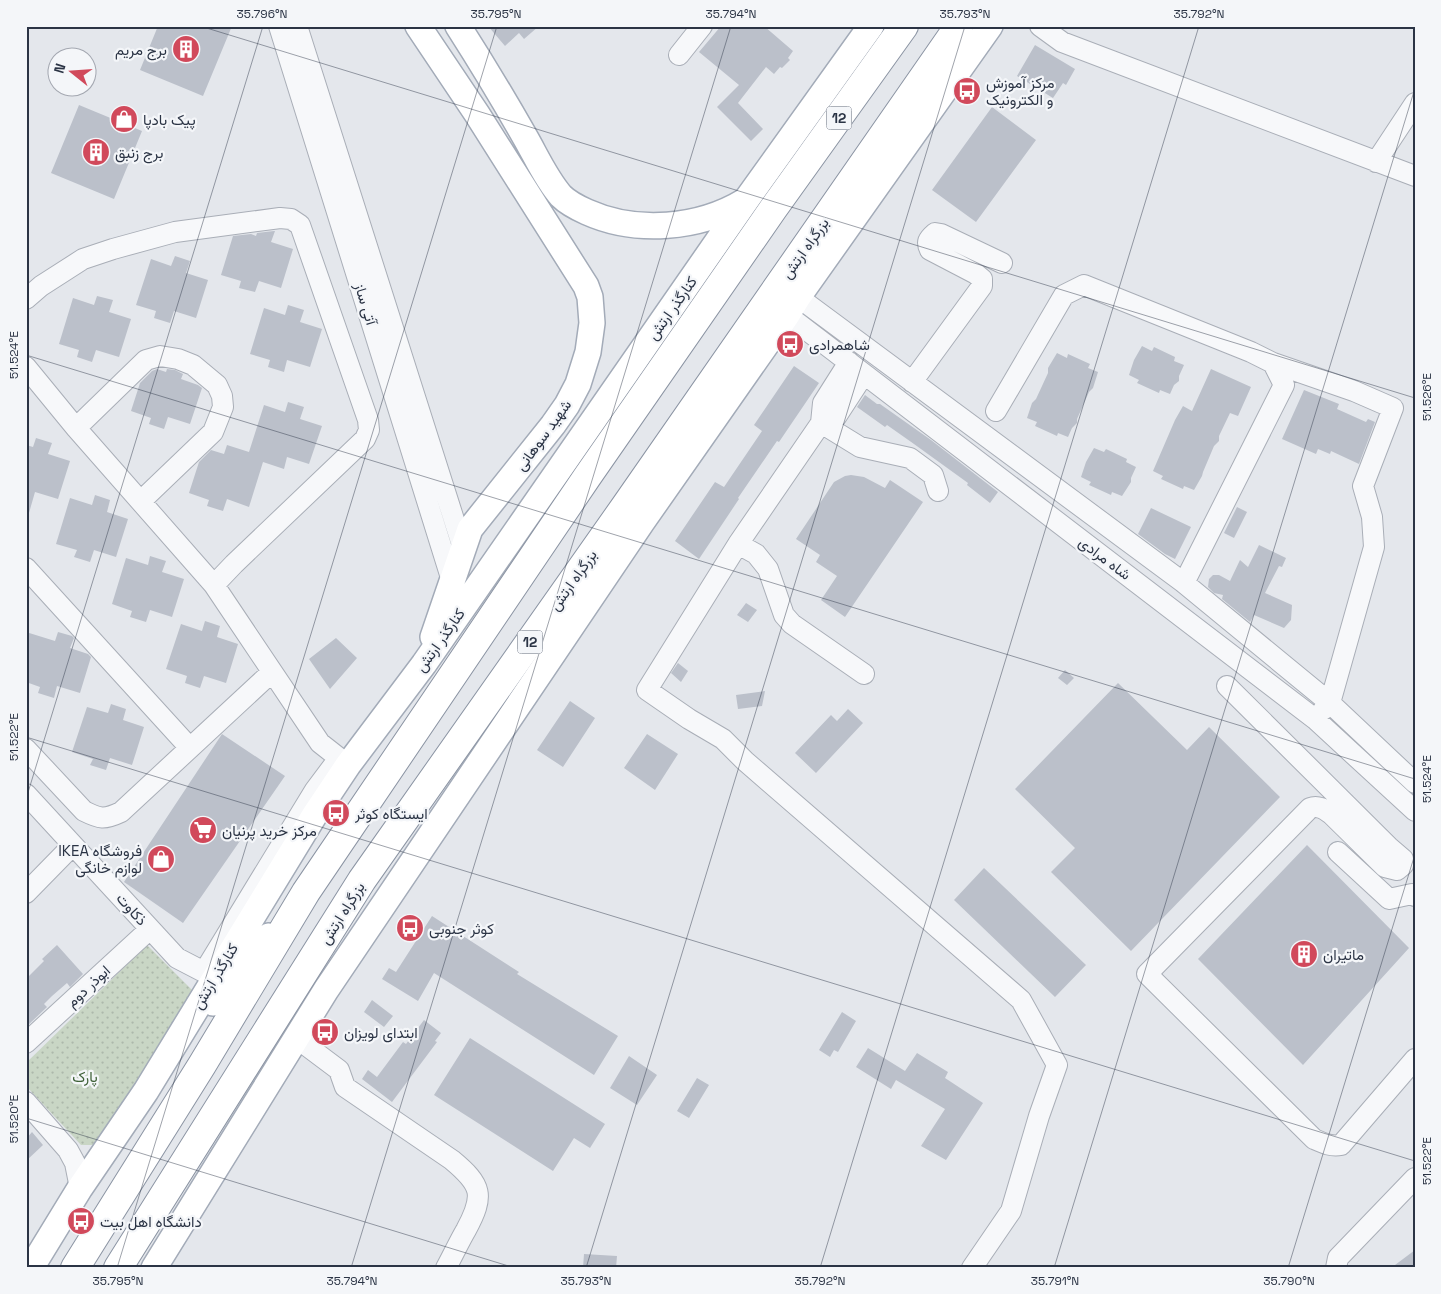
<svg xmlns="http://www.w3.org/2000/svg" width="1441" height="1294" viewBox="0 0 1441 1294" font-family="'Space Grotesk',Vazirmatn,sans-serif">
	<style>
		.park { fill: url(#park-dots) }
		.building { fill: #bbc0ca }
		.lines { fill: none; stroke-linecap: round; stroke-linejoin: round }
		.minor-casing { stroke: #a9aeb7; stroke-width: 22 }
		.major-casing { stroke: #a3abb8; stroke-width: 28 }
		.highway-casing { stroke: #8b94a3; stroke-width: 30 }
		.minor { stroke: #f7f8fa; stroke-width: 20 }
		.major { stroke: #fff; stroke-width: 25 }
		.highway { stroke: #fff; stroke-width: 28 }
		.ticks { fill: none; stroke: #2b3445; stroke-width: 1; stroke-opacity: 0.45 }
		.labels { text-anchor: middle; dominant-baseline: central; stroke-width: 4.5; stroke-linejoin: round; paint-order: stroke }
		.shield { fill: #f4f6f9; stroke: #676e7b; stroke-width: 1 }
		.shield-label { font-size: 14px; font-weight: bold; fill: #2b3445 }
		.poi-label { font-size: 15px; fill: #2b3445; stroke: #f4f6f9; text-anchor: start }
		.street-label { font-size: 15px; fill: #2b3445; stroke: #f4f6f9 }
		.park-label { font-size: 15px; fill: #3f6138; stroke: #f4f6f9 }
		.neatline { fill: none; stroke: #2b3445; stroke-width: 2 }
		.ticks-label { font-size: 12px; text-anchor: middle; fill: #2b3445 }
	</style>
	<defs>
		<pattern id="park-dots" width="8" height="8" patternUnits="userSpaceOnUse" patternTransform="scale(1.25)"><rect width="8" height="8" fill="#c9d6c5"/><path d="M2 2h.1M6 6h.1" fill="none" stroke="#adb8ab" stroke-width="1.8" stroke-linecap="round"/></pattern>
	</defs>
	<rect width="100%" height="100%" fill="#e4e7ec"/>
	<!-- park -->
	<path class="park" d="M147,945L195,993L100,1142L93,1145H81L26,1086V1063Z"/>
	<!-- building -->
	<path class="building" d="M158,26H232L203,96L140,70Z
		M488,26H539L524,39L519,33L505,46Z
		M721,26H764L793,51L788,58L790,60L782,68L780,67L774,74L766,67L738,103L763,129L751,141L717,107L739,85L699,52Z
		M1035,45L1075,69L1066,85L1063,83L1053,98L1017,76Z
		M79,105L142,131L114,199L51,173Z
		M992,107L1036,140L976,222L932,190Z
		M274,231H275L271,242L293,249L281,288L259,281L255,292L239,288L241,281L221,275L233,236L251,234L256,236L257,233Z
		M175,256L190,261L186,273L208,280L196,318L174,311L170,323L154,318L156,311L136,305L151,259L171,266Z
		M97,296L113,300L109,312L131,319L119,357L96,350L92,362L77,357L79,350L59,344L73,298L94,305Z
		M288,305L304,310L300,322L322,329L310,367L287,360L284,372L268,367L270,360L250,354L264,308L285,315Z
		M1142,346L1152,351L1154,347L1175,357L1174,361L1184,365L1179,376V381L1174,385L1170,394L1160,390L1159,393L1137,383L1139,380L1129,375L1134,360Z
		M1057,353L1067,358L1068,354L1090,364L1088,368L1098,372L1093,388L1089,392L1077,419V423L1072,428L1068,437L1058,433L1057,436L1035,426L1037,422L1027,418L1032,403L1036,399L1048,373V368Z
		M794,366L819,383L779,442L777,441L738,498L739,499L699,559L675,541L715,482L724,487L762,431L754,425Z
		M157,369L166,372L167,369L175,370L183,374L181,379L198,385L202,388L190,424L168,417L164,429L149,424L151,418L131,411L140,383L152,371Z
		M1211,369L1251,387L1238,416L1230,413L1219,436V441L1214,446L1203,472L1202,476L1194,490L1184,486L1183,489L1161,479L1163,476L1153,471L1175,420L1183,406L1192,411Z
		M1304,390L1339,404L1337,409L1366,422L1368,419L1375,422L1359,464L1331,451L1330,454L1318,449L1316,454L1282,439Z
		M865,395L877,404H880L931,440L998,492L990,503L967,485L968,483L914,444L887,425L885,427L857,407Z
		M288,402L304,407L300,419L322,426L309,464L287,457L284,469L263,462L249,507L227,499L223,511L207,506L209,500L189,493L199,462L211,450L224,454L227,445L249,452L264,405L285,412Z
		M36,438L52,443L48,454L70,461L58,499L35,492L29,513H26V445L33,447Z
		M1094,448L1104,452L1106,449L1127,459L1126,462L1136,467L1131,478V482L1122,496L1112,492L1111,495L1089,485L1091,482L1081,477L1086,462Z
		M851,475L864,477L885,488L890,480L923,502L845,617L821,600L837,576L816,562L820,555L796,539L834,482L845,476Z
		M95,495L110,500L107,512L128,519L116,557L94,550L90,562L74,557L77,550L56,544L70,498L92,505Z
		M1237,507L1247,512L1234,538L1224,533Z
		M1151,508L1191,527L1175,559L1165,554L1138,534Z
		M1259,545L1286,558L1282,567L1279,566L1265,593L1292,605L1291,620L1284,628L1254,615L1250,622L1222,599L1223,595L1214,593L1208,587L1209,579L1213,575H1219L1230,581L1240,560L1248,567Z
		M150,556L166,561L162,572L184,579L172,617L150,610L146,622L130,617L132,611L112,604L126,558L148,565Z
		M746,603L757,610L748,622L737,615Z
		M205,621L220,626L217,637L238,644L226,683L204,676L200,688L185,683L187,676L166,669L181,624L202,631Z
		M26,632L55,641L58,632L72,636L74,638L70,648L88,654L91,657L80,693L57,686L54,698L38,693L40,687L26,682Z
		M336,638L357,658L330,689L309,659Z
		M678,663L688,671L681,682L671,673Z
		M1065,670L1074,678L1067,685L1058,678Z
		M1118,683L1187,750L1209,727L1280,797L1131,951L1051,872L1075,848L1015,789Z
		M765,691L762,706L738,709L736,695Z
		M570,701L595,718L563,767L537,750Z
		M111,704L126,709L123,720L144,727L132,765L110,758L106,770L90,765L93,759L72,752L87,707L108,713Z
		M848,709L863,723L816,773L795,753L831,715L837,721Z
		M222,734L285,776L183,923L124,882Z
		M647,734L678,754L655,790L624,768Z
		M1307,845L1409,948L1303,1065L1198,959Z
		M984,868L1086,965L1055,997L954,900Z
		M432,916L519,972L517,974L618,1036L594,1075L434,973L418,1001L382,979L389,968L396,972Z
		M57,945L83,974L70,987L67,983L52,996L44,1004L47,1007L26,1027V979L44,961L42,959Z
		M372,1000L393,1016L384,1027L364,1012Z
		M842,1012L856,1021L838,1052L834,1050L830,1057L819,1050Z
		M424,1020L441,1033L435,1041L437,1042L392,1102L362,1079L368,1070L377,1077L403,1042L406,1044Z
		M470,1038L605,1124L590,1148L574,1138L553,1171L434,1095Z
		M868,1048L905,1071L917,1053L948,1072L945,1078L983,1103L946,1160L921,1146L945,1109L896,1080L891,1089L856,1067Z
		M629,1056L657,1075L637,1105L610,1088Z
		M697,1078L709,1085L689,1118L677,1111Z
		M32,1132L43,1145L26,1161V1139Z
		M1415,1250V1268H1391Z
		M584,1254L617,1256L616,1268H583Z"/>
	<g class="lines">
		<!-- minor casing -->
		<g class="minor-casing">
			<path id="minor" d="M279,26L452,581
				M297,26L463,548
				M1040,26L1062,42L1415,176
				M679,55L702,26
				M1376,162L1415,103
				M798,297L1184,583L1330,703L1415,783
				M26,299L41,286L83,259L113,249L175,232L280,218L291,219L300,225L368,420L369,430L365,439L234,564L214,585
				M787,315L1315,719L1415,811
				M849,362L823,403L821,423L738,544L647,690L689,719L723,739L745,761L1021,1000L1057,1065L1039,1116L1011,1211L972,1268
				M1273,363L1354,391L1393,408L1363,486L1372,517L1374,547L1330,703L1323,710
				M26,367L76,428L214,585L320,743L348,765
				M912,382L982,286V279L976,274L930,250C926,242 928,239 935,233L941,234L1002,263
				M996,411L1064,295L1084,285L1251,352L1273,363L1284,385L1184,583
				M821,423L860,447L910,458L933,475L938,491
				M821,423L836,417L864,374
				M76,428L146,360L160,356L178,359L193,365L217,385L222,396L223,407L213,432L141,501
				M738,544L756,554L768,569L784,615L792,624L864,674
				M26,568L190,748
				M1227,686L1389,847L1403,859V865L1397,870L1385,867L1331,814C1324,809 1318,805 1310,808L1147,974L1314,1139C1323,1143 1331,1147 1341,1145L1415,1059
				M26,749L84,811C100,819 104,820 121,812L272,672
				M26,794L177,958L204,972L315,790L339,758
				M1338,852L1389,899L1412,894L1415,896
				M26,893L73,845
				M303,1028V1043L339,1070L345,1087L452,1160C482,1185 485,1195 466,1230C459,1242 453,1255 446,1268
				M26,1043L150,929
				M26,1102L68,1150L75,1163L80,1188
				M1336,1268L1338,1258L1415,1178"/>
		</g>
		<!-- major casing -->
		<g class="major-casing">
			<path id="major" d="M418,26L477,114L586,286L590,297L592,323L588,352L578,384L567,405L553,425L470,529L433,637
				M458,26C481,62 504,100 525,137C536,156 546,179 561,196C568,203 578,208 587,212C636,234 699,229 745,201
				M213,1003L269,936
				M31,1268L80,1188L146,1091L314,816L348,765L424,664L747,199L871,26
				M154,1268L326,990L642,522L787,315L798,297L990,26"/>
		</g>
		<!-- highway casing -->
		<g class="highway-casing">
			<path id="highway" d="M75,1268L202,1065L306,892L587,477L773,209L904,26
				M118,1268L362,880L626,505L959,26"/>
		</g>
		<!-- minor -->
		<use href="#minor" class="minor"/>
		<!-- major -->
		<use href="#major" class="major"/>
		<!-- highway -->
		<use href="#highway" class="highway"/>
	</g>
	<!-- ticks -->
	<path class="ticks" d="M200,26L1415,398M26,33L28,26M26,355L1415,779M26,737L1415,1161M26,799L263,26M26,1118L515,1268M117,1268L497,26M351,1268L731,26M586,1268L965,26M820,1268L1199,26M1054,1268L1415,88M1288,1268L1415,854"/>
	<!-- icons -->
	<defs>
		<g id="building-disc" transform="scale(1.4375)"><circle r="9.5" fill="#d1495b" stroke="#f4f6f9"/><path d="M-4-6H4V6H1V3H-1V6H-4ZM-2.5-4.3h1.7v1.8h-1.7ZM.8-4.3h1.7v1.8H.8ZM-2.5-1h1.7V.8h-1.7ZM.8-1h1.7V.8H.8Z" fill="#fff"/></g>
		<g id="bus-disc" transform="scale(1.4375)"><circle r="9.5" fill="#d1495b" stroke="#f4f6f9"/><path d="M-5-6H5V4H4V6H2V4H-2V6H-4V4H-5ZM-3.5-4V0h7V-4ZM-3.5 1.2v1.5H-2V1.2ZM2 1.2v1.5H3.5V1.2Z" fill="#fff"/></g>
		<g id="shop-disc" transform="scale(1.4375)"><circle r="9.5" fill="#d1495b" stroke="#f4f6f9"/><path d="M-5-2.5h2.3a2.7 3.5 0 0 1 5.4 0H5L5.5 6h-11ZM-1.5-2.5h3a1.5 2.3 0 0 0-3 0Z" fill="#fff"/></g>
		<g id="supermarket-disc" transform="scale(1.4375)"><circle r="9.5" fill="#d1495b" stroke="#f4f6f9"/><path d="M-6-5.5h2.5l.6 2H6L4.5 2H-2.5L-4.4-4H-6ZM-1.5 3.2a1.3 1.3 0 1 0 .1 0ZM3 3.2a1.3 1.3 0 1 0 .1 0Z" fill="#fff"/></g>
	</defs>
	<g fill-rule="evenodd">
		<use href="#building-disc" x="186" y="49"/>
		<use href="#bus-disc" x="967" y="91"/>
		<use href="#shop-disc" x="124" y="119"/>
		<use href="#building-disc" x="96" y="152"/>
		<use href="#bus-disc" x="790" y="344"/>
		<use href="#bus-disc" x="336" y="813"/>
		<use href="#supermarket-disc" x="203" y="830"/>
		<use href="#shop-disc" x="161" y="859"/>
		<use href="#bus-disc" x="410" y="928"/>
		<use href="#building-disc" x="1304" y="954"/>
		<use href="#bus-disc" x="325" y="1032"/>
		<use href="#bus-disc" x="81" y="1221"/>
	</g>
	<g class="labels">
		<!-- shield labels -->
		<g class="shield">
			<rect x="826.5" y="106.5" width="25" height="23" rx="4"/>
			<rect x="517.5" y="630.5" width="25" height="23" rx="4"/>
		</g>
		<g class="shield-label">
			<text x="839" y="118">12</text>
			<text x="530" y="642">12</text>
		</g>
		<!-- poi labels -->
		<g class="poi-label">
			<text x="167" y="49" text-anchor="end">برج مریم</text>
			<text x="986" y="82">مرکز آموزش<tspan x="986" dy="17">و الکترونیک</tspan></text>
			<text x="143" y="119">پیک بادپا</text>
			<text x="115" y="152">برج زنبق</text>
			<text x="809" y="344">شاهمرادی</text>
			<text x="355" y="813">ایستگاه کوثر</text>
			<text x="222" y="830">مرکز خرید پرنیان</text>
			<text x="142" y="850" text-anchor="end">IKEA فروشگاه<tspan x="142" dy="17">لوازم خانگی</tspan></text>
			<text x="429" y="928">کوثر جنوبی</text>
			<text x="1323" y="954">ماتیران</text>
			<text x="344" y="1032">ابتدای لویزان</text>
			<text x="100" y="1221">دانشگاه اهل بیت</text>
		</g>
		<!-- street labels -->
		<g class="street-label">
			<text transform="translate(805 248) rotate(-55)">بزرگراه ارتش</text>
			<text transform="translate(366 304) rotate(73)">آتی ساز</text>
			<text transform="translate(672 308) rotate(-55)">کنارگذر ارتش</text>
			<text transform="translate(543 435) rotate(-54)">شهید سوهانی</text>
			<text transform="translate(1105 558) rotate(37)">شاه مرادی</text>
			<text transform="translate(573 580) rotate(-55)">بزرگراه ارتش</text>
			<text transform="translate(440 640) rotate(-55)">کنارگذر ارتش</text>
			<text transform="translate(132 909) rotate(48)">ذکاوت</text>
			<text transform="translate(342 913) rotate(-58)">بزرگراه ارتش</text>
			<text transform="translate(215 976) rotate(-59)">کنارگذر ارتش</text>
			<text transform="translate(88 986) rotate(-43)">ابوذر دوم</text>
		</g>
		<!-- park labels -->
		<g class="park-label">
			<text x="85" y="1076">پارک</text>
		</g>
	</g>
	<!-- border -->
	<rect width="1441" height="1294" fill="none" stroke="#f4f6f9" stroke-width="55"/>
	<!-- north arrow -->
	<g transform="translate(72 72) rotate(287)"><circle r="24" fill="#f4f6f9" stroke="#a4a8b1"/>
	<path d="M0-4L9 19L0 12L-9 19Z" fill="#d1495b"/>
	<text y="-8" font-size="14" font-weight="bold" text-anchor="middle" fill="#2b3445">N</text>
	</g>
	<rect x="28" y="28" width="1386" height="1238" class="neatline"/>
	<g class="ticks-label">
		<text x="262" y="18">35.796°N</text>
		<text x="496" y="18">35.795°N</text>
		<text x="731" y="18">35.794°N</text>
		<text x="965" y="18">35.793°N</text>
		<text x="1199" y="18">35.792°N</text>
		<text transform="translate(14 355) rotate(-90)" y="4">51.524°E</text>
		<text transform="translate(1427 397) rotate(-90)" y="4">51.526°E</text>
		<text transform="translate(14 737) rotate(-90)" y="4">51.522°E</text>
		<text transform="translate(1427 779) rotate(-90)" y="4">51.524°E</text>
		<text transform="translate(14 1119) rotate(-90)" y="4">51.520°E</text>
		<text transform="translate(1427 1161) rotate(-90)" y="4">51.522°E</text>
		<text x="118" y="1285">35.795°N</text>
		<text x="352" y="1285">35.794°N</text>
		<text x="586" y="1285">35.793°N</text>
		<text x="820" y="1285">35.792°N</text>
		<text x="1055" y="1285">35.791°N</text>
		<text x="1289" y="1285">35.790°N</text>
	</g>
</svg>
